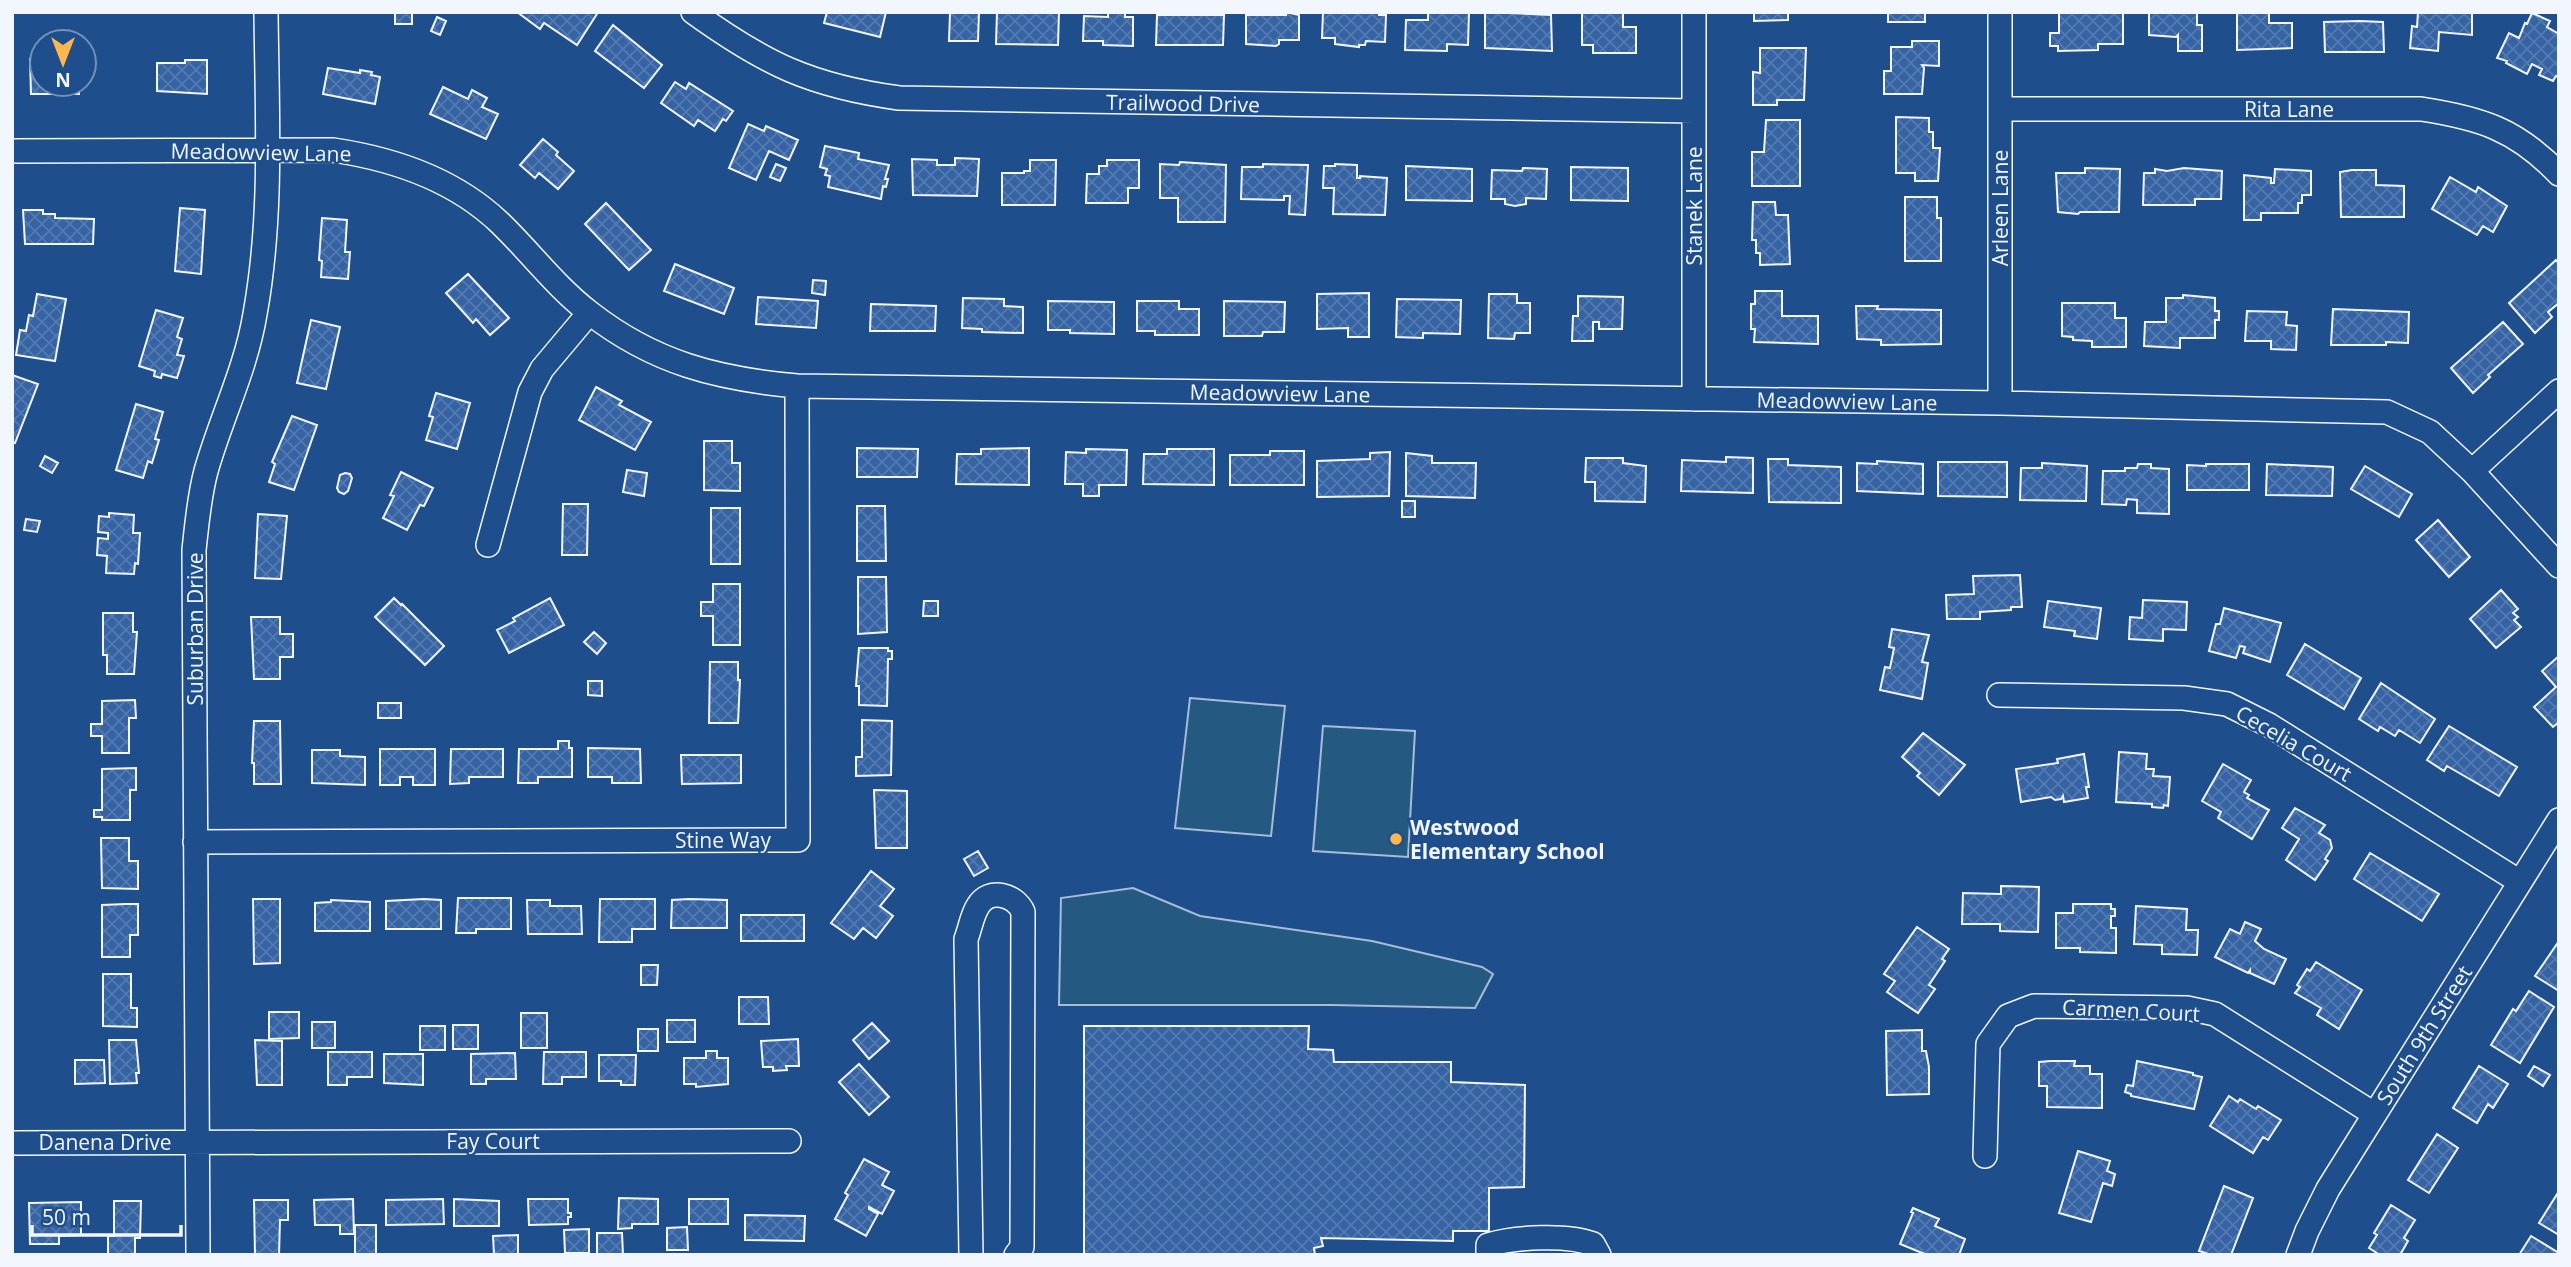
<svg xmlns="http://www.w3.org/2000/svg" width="2571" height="1267" viewBox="0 0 2571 1267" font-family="'Open Sans',sans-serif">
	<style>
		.green { fill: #245a82; stroke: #a8bbd7; stroke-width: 2 }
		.building { fill: url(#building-cross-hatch); stroke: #f2f6ff; stroke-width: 2 }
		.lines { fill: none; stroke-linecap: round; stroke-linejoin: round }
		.minor-casing { stroke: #f2f6ff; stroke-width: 26 }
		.minor { stroke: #1f4e8c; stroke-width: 23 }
		.poi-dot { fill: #ffb74d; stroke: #1f4e8c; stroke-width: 2.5 }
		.labels { text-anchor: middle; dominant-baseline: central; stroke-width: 5; stroke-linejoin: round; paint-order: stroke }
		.street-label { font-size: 21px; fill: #f2f6ff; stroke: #1f4e8c }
		.poi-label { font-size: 21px; font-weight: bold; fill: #f2f6ff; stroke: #1f4e8c; text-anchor: start }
	</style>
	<defs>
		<pattern id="building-cross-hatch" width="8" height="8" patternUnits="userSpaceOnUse" patternTransform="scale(1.75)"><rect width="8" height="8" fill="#3563a3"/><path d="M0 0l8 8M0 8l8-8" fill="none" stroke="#537ab1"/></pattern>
	</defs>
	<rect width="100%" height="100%" fill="#1f4e8c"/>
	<!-- green -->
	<path class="green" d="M1190,698L1285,706L1271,836L1175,828Z
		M1323,726L1415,731L1408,857L1313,851Z
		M1133,888L1200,916L1372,941L1482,967L1493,974L1475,1008L1332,1005H1059L1061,898Z"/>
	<!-- building -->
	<path class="building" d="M395,12H412V24H395Z
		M517,12H593L597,14L577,45L544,23L540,29Z
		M827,12H886L880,37L824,23Z
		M923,12H979L978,41H949L950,13Z
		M997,12H1059L1058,45L996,44Z
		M1286,12L1299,15V40H1279V44L1276,46L1246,44V15H1286Z
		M1323,12H1379V15H1386L1385,42L1366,41L1365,45H1359V47L1335,44V38H1322Z
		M1428,12H1469L1468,45L1447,44V51L1405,50L1406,20H1428Z
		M1485,12L1551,15L1552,51L1485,48Z
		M1582,12H1623V27H1636V53H1593V45H1582Z
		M1754,12H1788V20L1754,21Z
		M1888,12H1925V22H1888Z
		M2059,12H2123V44H2098V50L2058,51V46H2050V33H2059Z
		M2149,12H2197V25H2202V51H2178V35L2176,37L2149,35Z
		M2237,12H2269V23H2292V48L2237,50Z
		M2418,12H2472V35L2439,32L2438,51L2410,48L2412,26L2417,27Z
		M1108,13H1125V17H1133V46L1103,45V41H1083L1084,16L1108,17Z
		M2532,13L2550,21L2547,27L2559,34V77L2556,76L2553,81L2539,75L2542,69L2532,64L2527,74L2506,63L2507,61L2497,58L2509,33L2519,38L2525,23L2527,24Z
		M1157,15H1224L1223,45H1156Z
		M437,17L446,21L440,35L431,31Z
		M2359,21L2383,22L2384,52H2325L2324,22Z
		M613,25L662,65L644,88L595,51Z
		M1912,41H1939V66L1922,65L1924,68L1922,94H1884V71H1891V47H1912Z
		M1760,48H1806L1804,100H1777V105H1753V72L1760,73Z
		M30,59H42V84H79V94H31Z
		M185,60H207V94L157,91V63H185Z
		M328,68L360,73V70L372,72L371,75L380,77L375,104L323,94Z
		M675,82L686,89L689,83L733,111L726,121L723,119L715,131L698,120L694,126L661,103Z
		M443,87L468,99L472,90L487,98L482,107L498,114L486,139L430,114Z
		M1896,117L1929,118V132H1933V148H1940L1938,181H1915V173H1896Z
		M1766,120H1800V186H1752V152H1764Z
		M748,124L764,131L766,126L798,140L789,160L769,151L756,180L729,168Z
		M543,139L558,152L556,155L574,171L558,189L539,173L535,178L520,165Z
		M825,146L859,153L858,159L889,165L885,179H888L886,187L883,186L881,199L828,187L830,176L825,175L827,169L820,167Z
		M955,158L979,159L977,196L913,195L912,159L937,160V165H955Z
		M1030,160H1056L1055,205H1002V173H1024V171H1030Z
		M1107,160H1139V188H1128V203H1086L1087,174H1099V166H1107Z
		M1180,162L1226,165L1225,222H1178V198H1160V164L1179,165Z
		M776,164L786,168L780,181L770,177Z
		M1263,164L1308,165L1305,215L1289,214L1290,196H1284V200L1241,199L1242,167H1263Z
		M1335,164L1357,165V178H1360V176L1387,178L1385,215L1333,214L1334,188H1323L1324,166H1335Z
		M1406,166L1472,169V201L1406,200Z
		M1571,167L1628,168V201L1571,200Z
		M1523,168L1547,169L1546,199L1526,198V204L1515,206L1505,204V199H1491L1492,170L1522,171Z
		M2085,168L2120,169L2119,212H2080L2078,214L2058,212L2056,173H2085Z
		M2184,168L2222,171L2221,199H2195V205H2143L2144,173H2155V169L2167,171Z
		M2275,169L2311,171V195H2302V203H2298V213H2261V220H2244V175L2271,178V183H2274Z
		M2352,170H2376V185L2404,186V217H2341L2340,172Z
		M2450,177L2476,192L2478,187L2507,206L2493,232L2483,226L2477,235L2432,209Z
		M1905,197H1937V218H1941V261H1905Z
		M1753,202H1775L1776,215H1788L1790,264L1760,265V253H1756V240H1752Z
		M606,203L651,250L629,270L585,224Z
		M180,208L205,210L201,274L175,271Z
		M23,210H43V214H55V218L94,219L93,244H25Z
		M322,218L347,220L345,252H350L348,279L321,277L322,261L319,260Z
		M2556,260L2559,264V303L2548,312L2552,317L2535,333L2509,303Z
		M675,264L734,288L724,314L664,291Z
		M468,274L509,318L490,335L476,319L473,323L446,293Z
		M813,280L826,281L825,295L812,293Z
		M1755,291H1782V316H1818V344L1754,342L1755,329H1751V304H1755Z
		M1369,293V337H1348V328L1317,329V294Z
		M37,294L66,299L55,361L16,355L20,330L26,331L29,315L33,316Z
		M1489,294H1517V303H1530V333H1515L1514,339L1488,338Z
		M2183,295L2215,298V311H2219V320H2215V338H2180V348L2144,346L2145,322H2166V298H2183Z
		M1578,296L1623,297L1622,329H1599V322H1593V341H1572L1573,316H1578Z
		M758,297L818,301L816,328L756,324Z
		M963,298L1004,299V306L1023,307V333L982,332V329L962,328Z
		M1397,299L1461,300L1460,334L1423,333V338L1396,337Z
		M1048,301L1114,302V334L1070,333V330H1048Z
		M1137,301H1179V309H1199V335H1155V331H1137Z
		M1224,301L1285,302L1284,332H1263L1262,336H1224Z
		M2062,303H2115V318H2126V347H2092V341L2073,340V337L2062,336Z
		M871,304L936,306L935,331H870Z
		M1856,306H1878L1877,309L1941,310V344L1881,345V340L1857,339Z
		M2333,309L2409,312L2408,343L2386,342V345H2331Z
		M156,310L183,318L177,337L182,339L177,355L184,356L177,378L162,374L161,378L154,376L155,371L139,366Z
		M2247,311L2287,312L2286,325L2297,326L2296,350L2271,349V341H2245Z
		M311,320L340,327L326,389L297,383Z
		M2503,322L2523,344L2488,375L2490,377L2473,393L2451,368Z
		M12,375L38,384L15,443L12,442Z
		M596,387L622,401L619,405L651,422L635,450L579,420Z
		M436,393L470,403L457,449L426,440L433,417L429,416Z
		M136,404L163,412L155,439L159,440L152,463L148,461L143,478L116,470Z
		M292,416L317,425L294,490L269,482L275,464L272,462L275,455Z
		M704,441H732V463H740V491L704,490Z
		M857,448L918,449L917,477H857Z
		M1029,448V485L956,484L957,454H981V449Z
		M1086,449L1127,450L1126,485H1099V496H1083V484H1065L1066,452L1086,453Z
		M1167,449H1214V485L1143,484L1144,454H1167Z
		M1270,451H1304V485H1230V455H1270Z
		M1390,452L1389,496L1317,497V461L1370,459V453Z
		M1406,453L1432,456V463H1476L1475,498L1406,496Z
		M45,456L58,463L52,473L40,466Z
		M1726,457L1753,458V493L1681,491L1682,460L1726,462Z
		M1586,458H1623V463L1646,466L1645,502L1595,501V482H1585Z
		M1768,459H1788V465L1841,467V503L1769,502Z
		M1877,461L1923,464V494L1857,491V463L1877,464Z
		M1938,462H2007V497L1938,496Z
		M2042,463L2087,466L2086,501L2020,500L2021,468H2042Z
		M2138,464H2151V468L2169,469V514L2137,513V500L2127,499L2126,505L2102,504L2103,471H2125V468H2137Z
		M2206,464H2249V490H2187V465L2206,466Z
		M2267,464L2333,467L2332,496L2266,495Z
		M2365,466L2412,494L2399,517L2351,489Z
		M627,470L647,473L644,496L623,492Z
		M401,472L433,488L424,506L420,505L407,530L383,518L394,496L390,495Z
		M345,473L350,474L352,478L348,491L344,494L339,492L337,488L340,475Z
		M1402,501H1415V517H1402Z
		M563,504H588L587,555H562Z
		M857,506H885L886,561H857Z
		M711,508H740V564H711Z
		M109,513L134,515L133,533H140L138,564L135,563L134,574L106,573L107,556L97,555L98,538L108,539V533L98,532L99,516L109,517Z
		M258,514L287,516L281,579L255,578Z
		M26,519L40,521L37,532L24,530Z
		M2438,520L2470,557L2449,577L2416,540Z
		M2020,575L2022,607H2011V610L1980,612V619H1947L1946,595L1974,594L1973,576Z
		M858,577H886L887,632L858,634Z
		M713,584H740V645H713V616H701V602H713Z
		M2501,590L2518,609L2513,613L2518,617L2514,620L2521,627L2496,648L2470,619Z
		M394,598L401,605L402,604L444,646L425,665L375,617Z
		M550,598L564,625L509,653L497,630L515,621L513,618Z
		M2143,600L2187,602L2186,630L2163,629V641L2129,639L2130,617L2142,618Z
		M924,601H938V616H923Z
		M2048,601L2101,608L2097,639L2074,636L2075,631L2044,627Z
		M2224,608L2281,623L2270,662L2243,653L2245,647L2240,646L2236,658L2209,651L2216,624H2220Z
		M103,613H133V632H137L134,674H107V655H103Z
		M251,617H280V634H293V657H280V679H254Z
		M1892,629L1929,635L1922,662L1928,663L1922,699L1880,690L1885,667L1890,668L1894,648L1889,647Z
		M594,632L606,643L597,654L584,642Z
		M2305,644L2361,678L2344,709L2287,675Z
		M859,648H888V651H892V659H888L887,706L859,705V686H856Z
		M2559,656V722L2553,727L2534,707L2556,687L2542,671Z
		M710,662H738V680H740L738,723H709Z
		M588,681H602V696L588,695Z
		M2381,683L2435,719L2420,743L2399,730L2395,736L2380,727L2378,731L2359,719Z
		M135,700L136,718H129V753H102V736H91V724H102V701Z
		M378,703H401V718H378Z
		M862,720L892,721L891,775L856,776V757H862Z
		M254,721H280L281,784H254V763H252Z
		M2449,726L2517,767L2499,796L2447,766L2444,771L2427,760Z
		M1923,733L1965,765L1939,795L1917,776L1920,773L1902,757Z
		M558,741H569V748H572V777H538V783H518L519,749H558Z
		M588,748L640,749L641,783H612V777H588Z
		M380,749H435V785H413V777H400V785H380Z
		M451,749H503V777H469V783L450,784Z
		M312,750H340V756L365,757V785L312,783Z
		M2119,752L2147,754L2146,769H2154L2153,776L2170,777L2168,806L2164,805L2163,808L2152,807V804L2116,802Z
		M2084,754L2089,787H2086L2088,798L2064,802L2063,796L2061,799L2055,800L2051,797L2021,802L2016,769L2058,763L2057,759Z
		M681,755H741V783L682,784Z
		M2223,764L2251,780L2244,792L2249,795L2247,798L2269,810L2252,839L2218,818L2221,812L2202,801Z
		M136,768V790H130V820H102V817H94V810H102V769Z
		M874,790L907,791V848H876Z
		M2295,808L2325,825L2319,833L2330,840L2332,848L2325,859L2328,861L2315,880L2286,860L2299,839L2282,828Z
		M101,838H129V861H138V889L102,888Z
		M978,851L988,868L974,876L964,859Z
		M2370,853L2439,894L2422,921L2354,879Z
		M871,871L894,889L880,906L893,916L876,938L863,928L854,939L831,923Z
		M2001,886L2039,887L2038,932L2000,931V924H1962L1963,893L2001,894Z
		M458,898H511V929H476V933H456Z
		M253,899H280V963L254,964Z
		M424,899L441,900V929H386V901Z
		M600,899H655V929H632V942H599Z
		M689,899L727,900V928H671L672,900Z
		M331,900L370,902V931H315V903L331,902Z
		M527,900H550V906H581L582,934H528Z
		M126,904H138V935H130V957H102V905Z
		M2073,904H2111V909H2115V916H2111V928H2116V953L2080,952V948H2056V913H2073Z
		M2136,906L2187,909L2186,930H2198L2197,955L2162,954V945L2134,944Z
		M741,915H804V941H741Z
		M2245,922L2261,929L2255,941L2264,949L2286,959L2274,984L2250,973V970L2248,973L2215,957L2230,929L2240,934Z
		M1917,927L1949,949L1942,959L1945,961L1929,985L1935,989L1918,1013L1887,992L1895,981L1884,974Z
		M2559,941V991L2535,976Z
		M2316,962L2362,990L2339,1029L2317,1015L2321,1008L2295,993L2300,987L2297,985L2307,969L2310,971Z
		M641,965H658L657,985H641Z
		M103,974H131V1008H137V1027L103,1026Z
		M2529,991L2554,1007L2520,1063L2491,1045L2513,1009L2516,1011Z
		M739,997H768L769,1024H739Z
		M269,1012H299V1038L269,1039Z
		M521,1013H547V1048H521Z
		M667,1020H695V1042H667Z
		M312,1022H335V1048H312Z
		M872,1023L889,1041L869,1059L853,1040Z
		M453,1025H478V1049H453Z
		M420,1026H445V1050H420Z
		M1084,1026H1309L1308,1049L1333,1050L1334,1062H1451V1082L1525,1085L1524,1187L1489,1188V1231H1453V1241L1321,1238L1323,1246L1314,1248L1315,1255H1084Z
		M638,1029H658V1051H638Z
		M1922,1030V1051H1926L1929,1067V1094L1887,1095L1886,1031Z
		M798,1039L799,1066H786L787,1070L773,1071V1067H763L761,1041Z
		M109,1040H136L139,1073H136L137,1083L110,1084Z
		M255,1040L282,1041V1085H257Z
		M706,1051H717V1058H728V1084L696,1087V1084H684V1058H706Z
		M328,1052H372V1077H347V1085H328Z
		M544,1052H586V1077H562V1084H543Z
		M515,1053L516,1079H486V1084H471V1054Z
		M384,1054H423V1085L384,1083Z
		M599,1055H636L635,1085H621V1081H599Z
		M75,1060H104L105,1083L75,1084Z
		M2051,1061H2075L2074,1066H2090V1074H2102V1108L2047,1107V1086H2039V1062Z
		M2137,1061L2193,1073V1075L2202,1077L2194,1109L2131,1096V1094L2125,1092L2127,1085L2133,1086Z
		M859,1064L889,1097L869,1115L839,1082Z
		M2479,1066L2508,1084L2493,1108L2488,1104L2477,1123L2453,1108Z
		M2534,1066L2550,1075L2543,1086L2528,1076Z
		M2229,1096L2238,1102L2240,1099L2256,1109L2258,1106L2281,1120L2268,1140L2263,1137L2253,1153L2210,1126Z
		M2437,1134L2458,1148L2429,1193L2408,1180Z
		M2078,1151L2110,1161L2107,1171L2115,1174L2112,1186L2103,1183L2091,1222L2059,1213Z
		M864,1159L889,1172L882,1185L894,1191L882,1214L869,1207V1209L878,1214L866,1236L835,1219L848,1195L845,1193Z
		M2224,1186L2253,1198L2231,1255H2211L2199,1251Z
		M2559,1191V1235L2539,1223Z
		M619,1198L658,1199V1224H632V1228L618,1229Z
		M353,1199L354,1234H340V1225H315L314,1200Z
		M443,1199L444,1224L386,1225V1200Z
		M454,1199L499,1201V1226H454Z
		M528,1199H568V1213H571V1217H568V1224L529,1225Z
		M689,1199H728V1224H689Z
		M254,1200H288V1220H280L279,1255H255Z
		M114,1201H141L140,1238H135V1255H108V1236H114Z
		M81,1202V1235L59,1236V1244H30L29,1203Z
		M2391,1205L2415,1220L2404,1238L2408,1241L2400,1255H2380L2369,1248L2377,1235L2374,1233Z
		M1913,1208L1939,1219L1935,1226L1965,1239L1959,1255H1927L1900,1244L1913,1213L1911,1212Z
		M745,1215L805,1216L804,1241L745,1240Z
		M355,1225H376V1255H355Z
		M687,1227L688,1250H667V1228Z
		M589,1229V1253H565L564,1230Z
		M597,1233H622L623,1255H597Z
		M518,1235V1255H494L493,1236Z
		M2531,1236L2559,1253V1255H2519Z"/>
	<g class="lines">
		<!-- minor casing -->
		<g class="minor-casing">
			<path id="minor" d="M693,12C765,64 811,86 899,98L1694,111
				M2000,109H2421C2480,118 2516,129 2559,174
				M12,151L333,150C394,159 454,179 500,223C531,253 556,287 590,313C654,363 718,379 797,386L2000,403L2387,412L2430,432L2472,471L2559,566
				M1694,399V12
				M2000,403V12
				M2472,471L2559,391
				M488,545L530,392L542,369L589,313
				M1999,695L2184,698L2227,704L2269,725L2520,882
				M195,842L798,840L797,386
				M12,1143L789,1141
				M1985,1156L1988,1044L2008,1016L2034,1006L2187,1008L2215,1014L2374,1114
				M198,1255L194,550C197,523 199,497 206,471C221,418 246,369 255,314C273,215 267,113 266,12
				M971,1255L966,939C970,929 972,915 978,906C989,887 1016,895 1023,912L1022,1247L1016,1255
				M1488,1255V1245C1515,1237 1567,1234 1593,1244L1599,1255
				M2298,1255L2307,1231L2328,1189L2559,820"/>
		</g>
		<!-- minor -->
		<use href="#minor" class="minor"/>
	</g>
	<!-- markers -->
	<circle class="poi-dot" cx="1396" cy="839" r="7"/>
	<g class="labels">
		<!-- street labels -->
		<g class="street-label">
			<text transform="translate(1183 103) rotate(1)">Trailwood Drive</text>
			<text x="2289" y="109">Rita Lane</text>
			<text transform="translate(261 152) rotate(1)">Meadowview Lane</text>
			<text transform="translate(1694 206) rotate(-90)">Stanek Lane</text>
			<text transform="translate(2000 208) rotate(-90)">Arleen Lane</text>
			<text transform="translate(1280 393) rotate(1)">Meadowview Lane</text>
			<text transform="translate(1847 401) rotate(1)">Meadowview Lane</text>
			<text transform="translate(195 629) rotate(-90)">Suburban Drive</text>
			<text transform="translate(2294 743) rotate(30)">Cecelia Court</text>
			<text x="723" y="840">Stine Way</text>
			<text transform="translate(2131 1010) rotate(3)">Carmen Court</text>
			<text transform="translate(2424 1035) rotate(-58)">South 9th Street</text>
			<text x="493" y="1141">Fay Court</text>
			<text x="105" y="1142">Danena Drive</text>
		</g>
		<!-- poi labels -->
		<g class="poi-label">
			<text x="1410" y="827">Westwood<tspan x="1410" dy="24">Elementary School</tspan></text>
		</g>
	</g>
	<!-- border -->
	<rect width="2571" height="1267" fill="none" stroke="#f2f6ff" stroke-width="28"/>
	<!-- north arrow -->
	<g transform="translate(63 63) rotate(180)"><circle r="33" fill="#1f4e8c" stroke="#7391ba" stroke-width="2"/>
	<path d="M0-5L12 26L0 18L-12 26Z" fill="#ffb74d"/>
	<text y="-10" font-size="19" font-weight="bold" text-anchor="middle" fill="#f2f6ff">N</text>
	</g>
	<!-- scale -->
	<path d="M32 1225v10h149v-10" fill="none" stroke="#f2f6ff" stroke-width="3.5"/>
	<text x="42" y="1225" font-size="21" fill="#f2f6ff" stroke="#1f4e8c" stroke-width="5" paint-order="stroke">50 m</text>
</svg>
